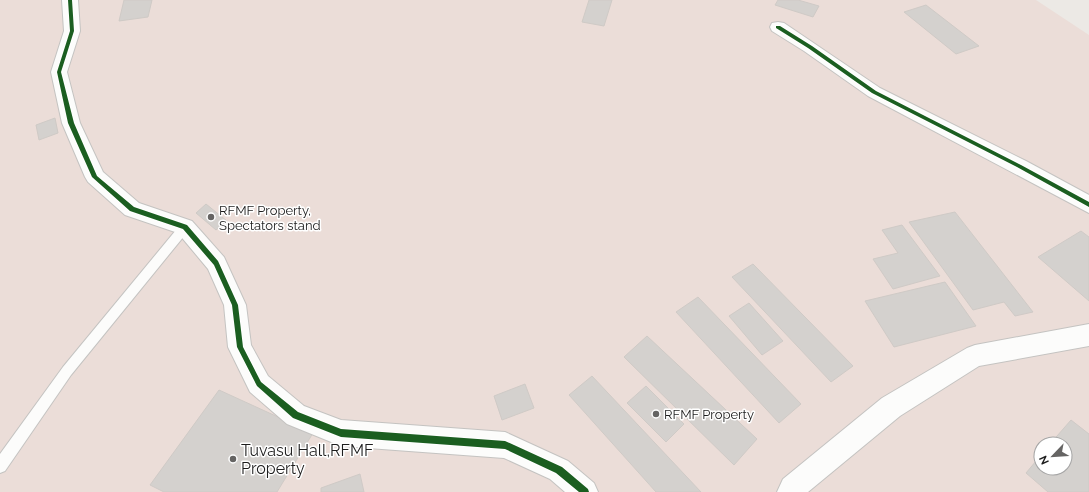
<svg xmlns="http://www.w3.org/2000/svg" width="1089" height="492" viewBox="0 0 1089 492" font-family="Raleway,sans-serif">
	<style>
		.military { fill: #ebddd8; fill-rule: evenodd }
		.building { fill: #d4d1ce; stroke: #cfcac6 }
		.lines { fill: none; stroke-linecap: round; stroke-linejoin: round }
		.service-casing { stroke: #c4c3c1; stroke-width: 2 }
		.minor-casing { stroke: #c4c3c1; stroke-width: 2 }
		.service { fill: #fcfcfb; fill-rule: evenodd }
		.minor { fill: #fcfcfb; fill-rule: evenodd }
		.cycleway-casing { stroke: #fff; stroke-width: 2 }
		.cycleway { fill: #1b5e20; fill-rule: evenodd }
		.poi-dot { fill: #656463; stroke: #fff; stroke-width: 1.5 }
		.labels { text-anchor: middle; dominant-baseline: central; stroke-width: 3; stroke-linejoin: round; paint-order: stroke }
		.poi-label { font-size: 13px; fill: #1d1d1d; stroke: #fff; text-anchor: start }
		.near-poi-label { font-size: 16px; fill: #1d1d1d; stroke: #fff; text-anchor: start }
	</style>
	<rect width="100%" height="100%" fill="#ece9e5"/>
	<!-- military -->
	<path class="military" d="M0,0H1036L1089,35V492H0ZM1041,444H1065V468H1041Z"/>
	<!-- building -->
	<path class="building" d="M124,0H152L148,17L119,21Z
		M589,0H612L604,26L582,22Z
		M778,0H798L819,6L813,17L775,5Z
		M926,5L979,46L956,54L904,12Z
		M55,118L58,133L39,140L36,125Z
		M206,204L227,221L216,230L196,213Z
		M955,212L1033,312L1015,316L1004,302L973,310L909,222Z
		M902,225L940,276L893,289L873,259L898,253L882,230Z
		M1081,231L1089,237V301L1038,257Z
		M753,264L853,366L831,382L732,277Z
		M945,282L976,326L894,347L865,301Z
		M698,297L801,404L779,423L676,312Z
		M749,303L783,341L762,355L729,316Z
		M647,336L757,439L734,465L624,357Z
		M592,376L701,492H656L569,395Z
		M525,384L534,408L502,420L494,396Z
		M646,386L684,424L666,442L627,403Z
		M219,390L313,433L277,492H164L150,485Z
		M1071,420L1089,434V492H1048L1026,473L1041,455V468H1065V444H1050Z
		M360,474L364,492H321V488Z"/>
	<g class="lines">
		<!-- service casing -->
		<g class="service-casing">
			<path id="service" d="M185,223L189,224L190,227L189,230L71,375L5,471L0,473V454L63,367L181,224Z"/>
		</g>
		<!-- minor casing -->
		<g class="minor-casing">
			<path id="minor" d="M62,0H78L80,31L67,72L80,123L103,172L139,203L192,221L224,257L246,305L251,345L268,376L304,406L341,420L505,432L568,461L594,483L598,492H565L550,479L504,458L341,446L287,424L250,392L228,347L224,305L208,269L178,233L125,215L88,182L85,177L62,123L51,72L64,31Z
				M778,22L784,23L880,88L1026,161L1089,195V213L868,96L804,51L772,31L770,27L772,23Z
				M1089,324V346L979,366L900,416L808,492H777L783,479L882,398L967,348L975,345Z"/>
		</g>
		<!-- service -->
		<use href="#service" class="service"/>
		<!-- minor -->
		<use href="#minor" class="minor"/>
		<!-- cycleway casing -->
		<g class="cycleway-casing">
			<path id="cycleway" d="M68,0H72L74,31L61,72L74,123L97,176L134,207L187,225L218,261L238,305L243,347L261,382L298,412L341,429L505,441L562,467L588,489L589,492H579L556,473L505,449L341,437L293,418L257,386L237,347L232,305L214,265L183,229L130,211L92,177L68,123L57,72L70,31Z
				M776,26H780L812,46L876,91L1021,165L1089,202V207L1017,167L872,93L808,48L776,28Z"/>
		</g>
		<!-- cycleway -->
		<use href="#cycleway" class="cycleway"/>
	</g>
	<!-- markers -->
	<g class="poi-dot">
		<circle cx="211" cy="217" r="4"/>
		<circle cx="656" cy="414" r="4"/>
		<circle cx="233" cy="459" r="4"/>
	</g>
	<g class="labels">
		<!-- poi labels -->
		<g class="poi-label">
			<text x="219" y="210">RFMF Property,<tspan x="219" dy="15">Spectators stand</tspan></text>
			<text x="664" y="414">RFMF Property</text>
		</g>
		<!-- near-poi labels -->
		<g class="near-poi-label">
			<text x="241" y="450">Tuvasu Hall,RFMF<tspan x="241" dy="18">Property</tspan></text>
		</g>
	</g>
	<!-- north arrow -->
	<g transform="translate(1053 456) rotate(245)"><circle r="19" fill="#ffffff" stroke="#a5a5a5"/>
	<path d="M0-3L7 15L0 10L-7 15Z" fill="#656463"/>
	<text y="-6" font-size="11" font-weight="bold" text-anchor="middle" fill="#1d1d1d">N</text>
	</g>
</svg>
